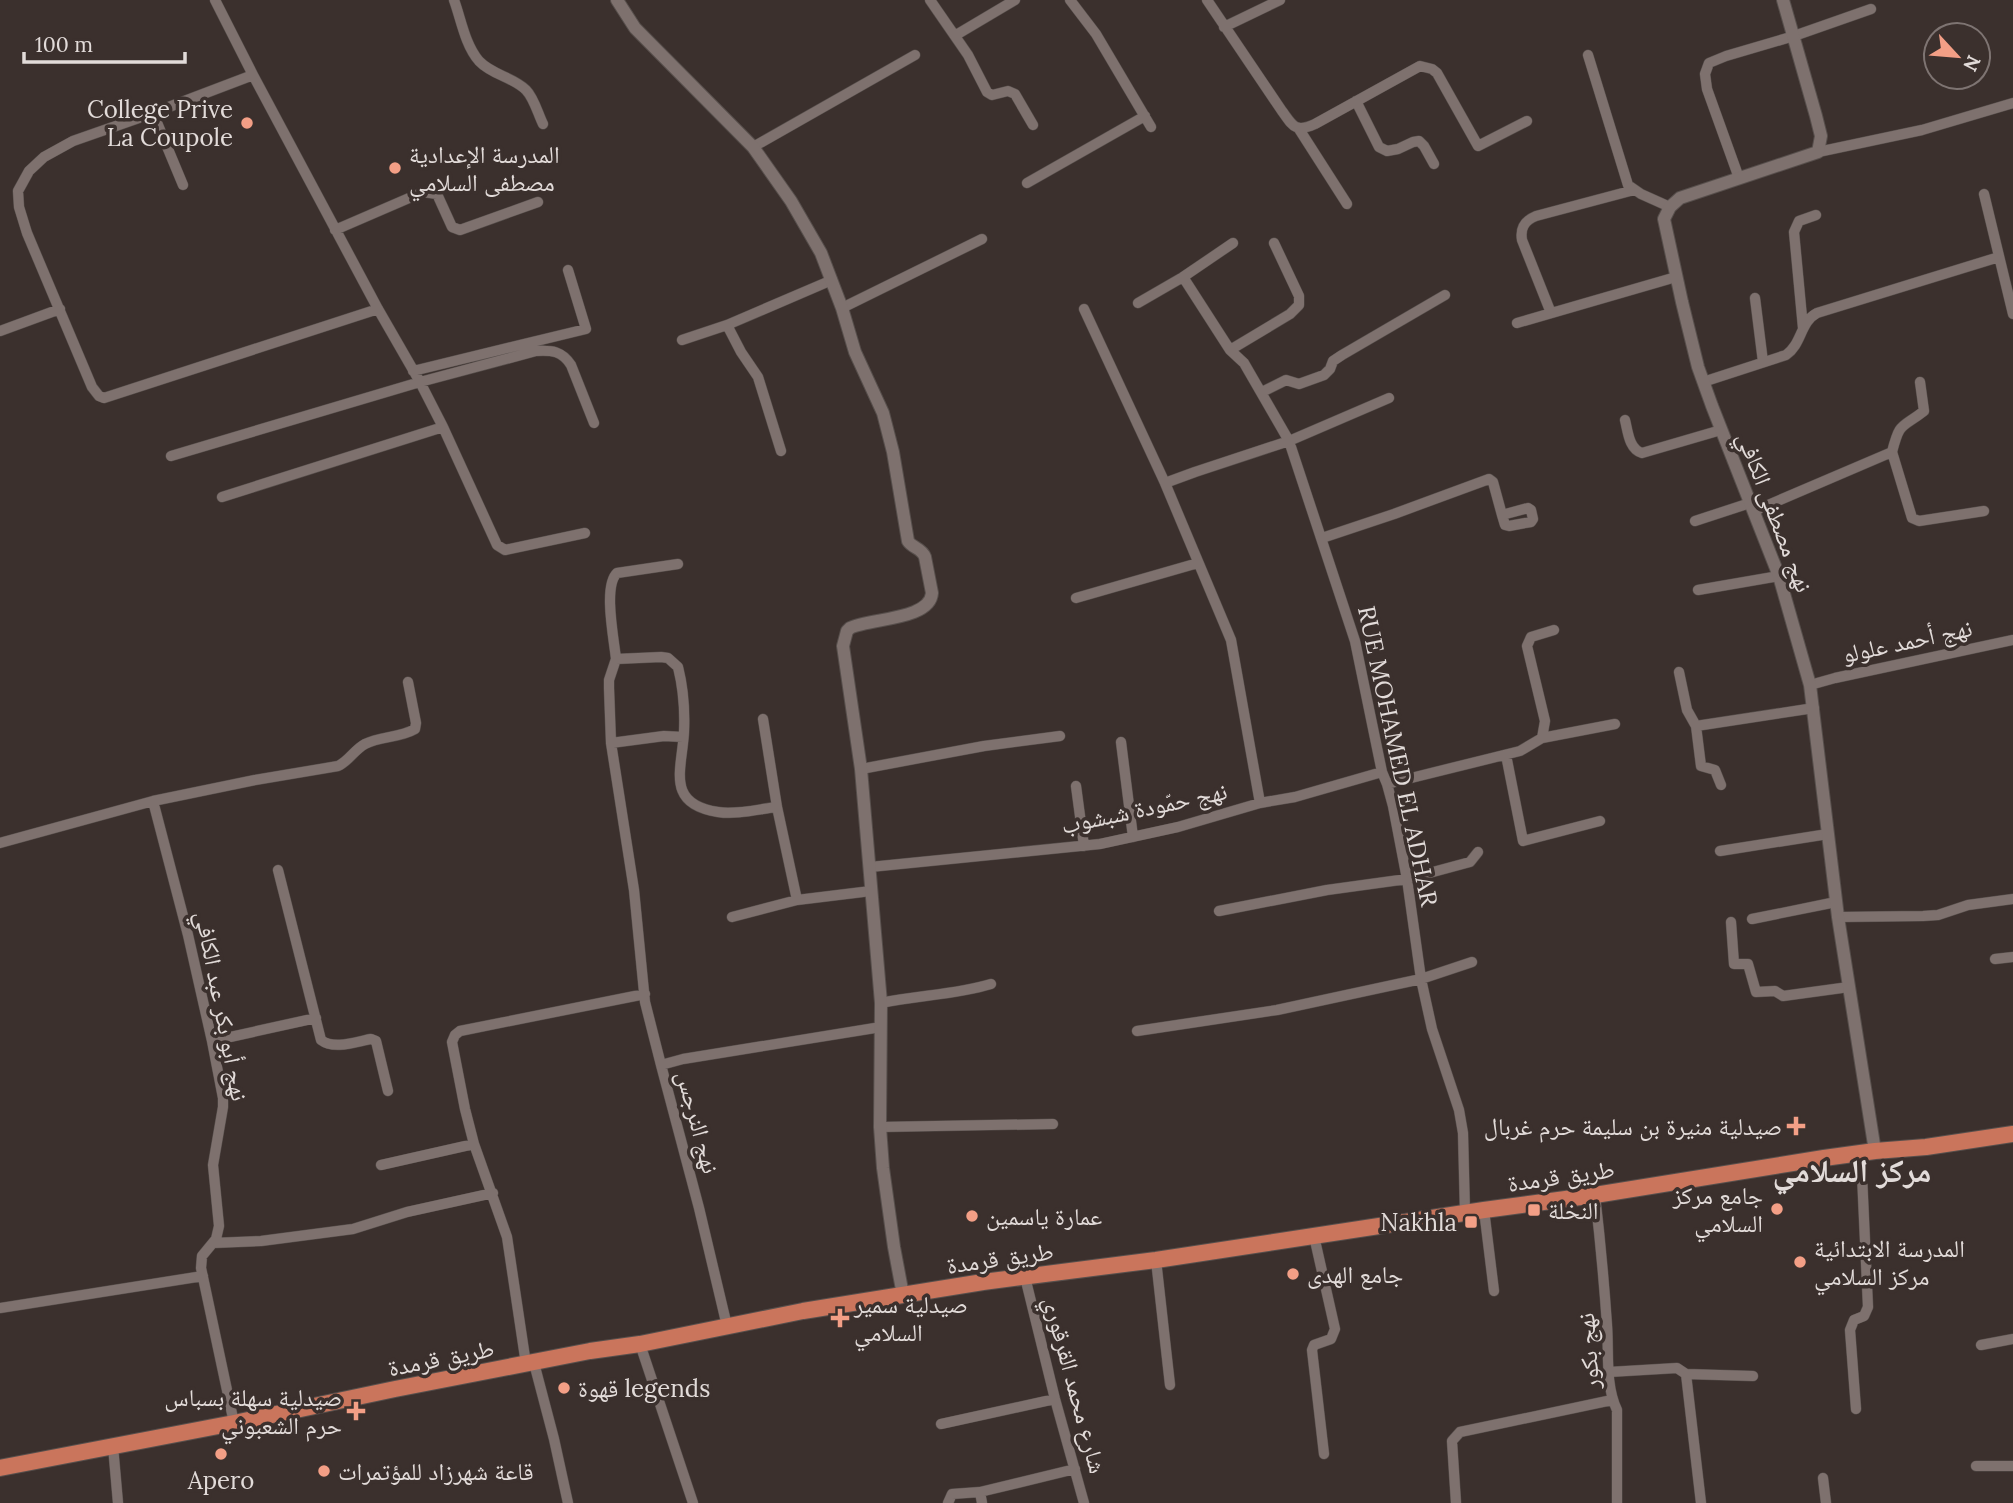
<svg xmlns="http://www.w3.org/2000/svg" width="2013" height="1503" viewBox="0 0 2013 1503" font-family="Lora,'Noto Naskh Arabic',serif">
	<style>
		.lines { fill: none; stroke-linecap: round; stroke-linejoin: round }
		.minor-casing { stroke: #574f4c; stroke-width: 11 }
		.tertiary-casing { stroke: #574f4c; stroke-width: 14 }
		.primary-casing { stroke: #574f4c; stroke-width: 18 }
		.minor { stroke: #7e716e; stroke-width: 10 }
		.tertiary { stroke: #7e716e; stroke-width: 12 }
		.primary { stroke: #ca755c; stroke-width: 16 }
		.poi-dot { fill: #f39f86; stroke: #3b302d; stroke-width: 2.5 }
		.labels { text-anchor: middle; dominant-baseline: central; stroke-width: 7; stroke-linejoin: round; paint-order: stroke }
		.poi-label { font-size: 24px; fill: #e2dbd9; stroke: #3b302d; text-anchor: start }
		.street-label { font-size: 24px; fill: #e2dbd9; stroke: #3b302d }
		.district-label { font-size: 32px; font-weight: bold; fill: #e2dbd9; stroke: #3b302d }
	</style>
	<rect width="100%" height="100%" fill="#3b302d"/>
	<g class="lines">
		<!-- minor casing -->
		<g class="minor-casing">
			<path id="minor" d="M215,0L253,75L378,309L420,382L443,427L497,545L505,550L585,533
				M454,0C461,19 465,45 479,61C492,75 513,77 526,90C534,98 538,114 543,124
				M930,0L968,55L987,92L992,95L1008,91L1015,94L1033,125
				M1070,0L1096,34L1151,127
				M1207,0L1282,111C1293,126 1295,133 1315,124L1420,66L1432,69L1437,73L1478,146L1527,121
				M1224,27L1280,0
				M956,35L1015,0
				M1588,55L1628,185L1641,194L1670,207
				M253,75L153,113L73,141L44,157L29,171L18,191L19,207L27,233L92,387L99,396L104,398L378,309
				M1356,101L1379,147L1387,151L1398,149L1413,142L1419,141L1424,146L1434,164
				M153,113L183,185
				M1299,129L1347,204
				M753,147L915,55
				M1818,152L1922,130L2013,103
				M1739,178L1707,89L1705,74L1709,63L1726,56L1794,36L1871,9
				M1027,183L1145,116
				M1984,194L2013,314
				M335,230L423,192L437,194L452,227L460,230L538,202
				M1233,243L1183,277L1230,350L1244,363L1289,441L1355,641L1382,772L1387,784L1393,806L1407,879L1421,979L1432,1029L1459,1110L1463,1133L1465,1213
				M1755,298L1763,362
				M1138,303L1183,277
				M842,308L982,239
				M1084,309L1165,483
				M1551,313L1522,240C1520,228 1524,221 1536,216L1634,190
				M1517,323L1676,277
				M727,325L741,352L758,377L781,451
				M1803,328L1794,232L1799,221L1816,215
				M0,331L60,309
				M682,340L727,325L832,280
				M1230,350L1290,314L1299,305V296L1274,243
				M413,371L586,329L568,270
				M1703,382L1786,355C1802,344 1800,322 1817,313L1999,257
				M1262,392L1286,380L1299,384L1324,375L1330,369L1333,361L1342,355L1445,295
				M1625,420C1628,432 1629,449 1642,453L1721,430
				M1892,452C1900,421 1901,429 1924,411L1920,382
				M171,456L420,382L536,351C552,350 562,351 571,365L594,423
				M222,497L443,427
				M1528,508L1531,510L1533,519L1531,522L1509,526L1505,525L1502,515Z
				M1754,511L1892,452L1912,518L1919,521L1984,511
				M1695,521L1750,503
				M1322,538L1394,514L1489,479L1493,482L1502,515
				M678,564L617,573C603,586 614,639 616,659L661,657L668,658L678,667C683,687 685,710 684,732C682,769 665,804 718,812C737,815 759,809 777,807
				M1698,590L1779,576
				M1076,598L1198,563
				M616,659L609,680V688L611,743L664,736L683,737
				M1679,672L1687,710L1696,726L1814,708
				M1810,685L1835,678L2013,640
				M763,719L777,807L797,900
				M1696,726L1701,766L1715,770L1721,785
				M1542,738L1615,724
				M1121,742L1133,837
				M611,743L634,890L645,1002L661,1065
				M1506,755L1523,841L1600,821
				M861,769L984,746L1060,736
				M1387,784L1520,751L1542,738L1545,721L1527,646L1531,637L1554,630
				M1076,786L1084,846
				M153,801L188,935L212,1041L223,1098V1107L213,1165L219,1226L216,1239L202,1256L201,1268L234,1423
				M1260,803L1231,640L1165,483L1195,472L1289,441L1389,398
				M0,843L153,801L255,780L338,766C349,761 354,750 365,744C380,736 400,738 415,729L416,723L408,682
				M1720,851L1828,834
				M870,867L1100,844L1178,827L1260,803L1295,797L1382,772
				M278,870L321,1040C334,1050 355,1042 371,1039L376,1041L388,1091
				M1219,911L1327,890L1407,879L1470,862L1478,852
				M732,917L797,900L871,891
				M1838,917L1923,916L1938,915L1968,905L2013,899
				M1752,919L1836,902
				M1731,922L1734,964H1748L1756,992L1775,991L1783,996L1849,987
				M1995,959L2013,957
				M881,1003C918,995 955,995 991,984
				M1137,1031L1277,1010L1421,979L1472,962
				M212,1041L316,1018
				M880,1127L1053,1124
				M381,1165L474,1144
				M1595,1195C1600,1238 1604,1281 1607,1325C1609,1352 1605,1385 1617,1410V1503
				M1484,1210L1494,1291
				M1314,1236L1335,1329L1331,1339L1314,1345L1312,1350L1324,1454
				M213,1243L261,1241L353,1229L407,1212L493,1193
				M1156,1260L1170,1385
				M1025,1277L1055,1399L1084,1503
				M0,1308L203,1276
				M727,1326L699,1208L661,1065L683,1059L881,1027
				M640,1344L693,1503
				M1981,1345L2013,1339
				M534,1363L554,1439L568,1503
				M526,1364L507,1237L474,1144L465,1109L452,1042L455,1035L460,1031L645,994
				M1609,1372L1677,1368L1686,1374L1753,1376
				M1686,1374L1701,1503
				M1856,1409L1850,1330L1854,1320L1864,1316L1868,1307L1861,1153
				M941,1424L1055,1399
				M113,1446L118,1503
				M1976,1466H2013
				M1823,1478L1826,1503
				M948,1503L952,1494L980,1492
				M982,1503L980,1492L1075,1469
				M1456,1503L1452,1441L1460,1432L1612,1400"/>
		</g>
		<!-- tertiary casing -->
		<g class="tertiary-casing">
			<path id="tertiary" d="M617,0L635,28L753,147L791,201L821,253L842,308L855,352L883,413L893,452L908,541C912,548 922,548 925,557L932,593C930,620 871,618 850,628L847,631L843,646L861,769L881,1003L880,1127L883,1168L894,1247L903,1295
				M1783,0L1816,116L1821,136L1818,152L1680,198L1670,207L1664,219L1682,302L1698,367L1712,406L1779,576L1810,685L1838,917L1875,1151"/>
		</g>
		<!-- primary casing -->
		<g class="primary-casing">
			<path id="primary" d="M0,1468L234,1423L395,1389L590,1351L640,1344L803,1311L983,1282L1156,1260L1484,1210L1595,1195L1824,1158L1875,1151L1926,1147L2013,1134"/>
		</g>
		<!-- minor -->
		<use href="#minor" class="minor"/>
		<!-- tertiary -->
		<use href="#tertiary" class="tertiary"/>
		<!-- primary -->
		<use href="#primary" class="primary"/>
	</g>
	<!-- markers -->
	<g class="poi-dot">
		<circle cx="247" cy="123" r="7"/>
		<circle cx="395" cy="168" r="7"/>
		<path d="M1792.5 1115.5h7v7h7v7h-7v7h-7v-7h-7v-7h7z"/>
		<circle cx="1777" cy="1209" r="7"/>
		<rect x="1527" y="1203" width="14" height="14" rx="3.5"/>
		<circle cx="972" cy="1216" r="7"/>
		<rect x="1464" y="1215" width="14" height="14" rx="3.5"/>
		<circle cx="1800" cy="1262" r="7"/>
		<circle cx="1293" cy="1274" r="7"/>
		<path d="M836.5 1307.5h7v7h7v7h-7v7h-7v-7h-7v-7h7z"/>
		<circle cx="564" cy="1388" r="7"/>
		<path d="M352.5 1400.5h7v7h7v7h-7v7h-7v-7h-7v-7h7z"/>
		<circle cx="221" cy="1454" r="7"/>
		<circle cx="324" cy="1471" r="7"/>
	</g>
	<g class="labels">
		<!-- poi labels -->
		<g class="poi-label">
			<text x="233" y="109" text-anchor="end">College Prive<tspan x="233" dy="28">La Coupole</tspan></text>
			<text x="409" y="154">المدرسة الإعدادية<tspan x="409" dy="28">مصطفى السلامي</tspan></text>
			<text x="1782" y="1126" text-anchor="end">صيدلية منيرة بن سليمة حرم غربال</text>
			<text x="1763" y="1195" text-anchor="end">جامع مركز<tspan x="1763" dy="28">السلامي</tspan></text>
			<text x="1548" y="1210">النخلة</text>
			<text x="986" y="1216">عمارة ياسمين</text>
			<text x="1457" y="1222" text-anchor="end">Nakhla</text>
			<text x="1814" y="1248">المدرسة الابتدائية<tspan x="1814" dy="28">مركز السلامي</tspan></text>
			<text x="1307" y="1274">جامع الهدى</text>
			<text x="854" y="1304">صيدلية سمير<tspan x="854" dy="28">السلامي</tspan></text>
			<text x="578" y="1388">قهوة legends</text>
			<text x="342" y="1397" text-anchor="end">صيدلية سهلة بسباس<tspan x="342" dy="28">حرم الشعبوني</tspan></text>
			<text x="338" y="1471">قاعة شهرزاد للمؤتمرات</text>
			<text x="221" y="1480" text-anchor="middle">Apero</text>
		</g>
		<!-- street labels -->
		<g class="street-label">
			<text transform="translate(1775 512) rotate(69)">نهج مصطفى الكافي</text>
			<text transform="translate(1907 641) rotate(-12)">نهج أحمد علولو</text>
			<text transform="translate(1398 756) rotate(78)">RUE MOHAMED EL ADHAR</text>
			<text transform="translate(1144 808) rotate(-12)">نهج حمّودة شبشوب</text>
			<text transform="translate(222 1006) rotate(79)">نهج أبو بكر عبد الكافي</text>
			<text transform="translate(698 1122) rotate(75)">نهج النرجس</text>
			<text transform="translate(1561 1176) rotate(-8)">طريق قرمدة</text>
			<text transform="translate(1000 1258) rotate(-8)">طريق قرمدة</text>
			<text transform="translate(1588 1351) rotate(-94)">نهج بكور</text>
			<text transform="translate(441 1358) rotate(-11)">طريق قرمدة</text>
			<text transform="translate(1075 1385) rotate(75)">شارع محمد القرقوري</text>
		</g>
		<!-- district labels -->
		<g class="district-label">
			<text x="1852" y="1170">مركز السلامي</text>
		</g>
	</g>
	<!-- north arrow -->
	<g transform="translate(1957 56) rotate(116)"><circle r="33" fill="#3b302d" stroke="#7e7472" stroke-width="2"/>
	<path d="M0-5L12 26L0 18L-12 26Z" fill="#f39f86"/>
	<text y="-10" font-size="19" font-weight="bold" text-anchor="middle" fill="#e2dbd9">N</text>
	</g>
	<!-- scale -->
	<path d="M24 52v10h161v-10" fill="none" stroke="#e2dbd9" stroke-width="3.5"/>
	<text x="35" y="52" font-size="21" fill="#e2dbd9" stroke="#3b302d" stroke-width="5" paint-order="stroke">100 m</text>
</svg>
